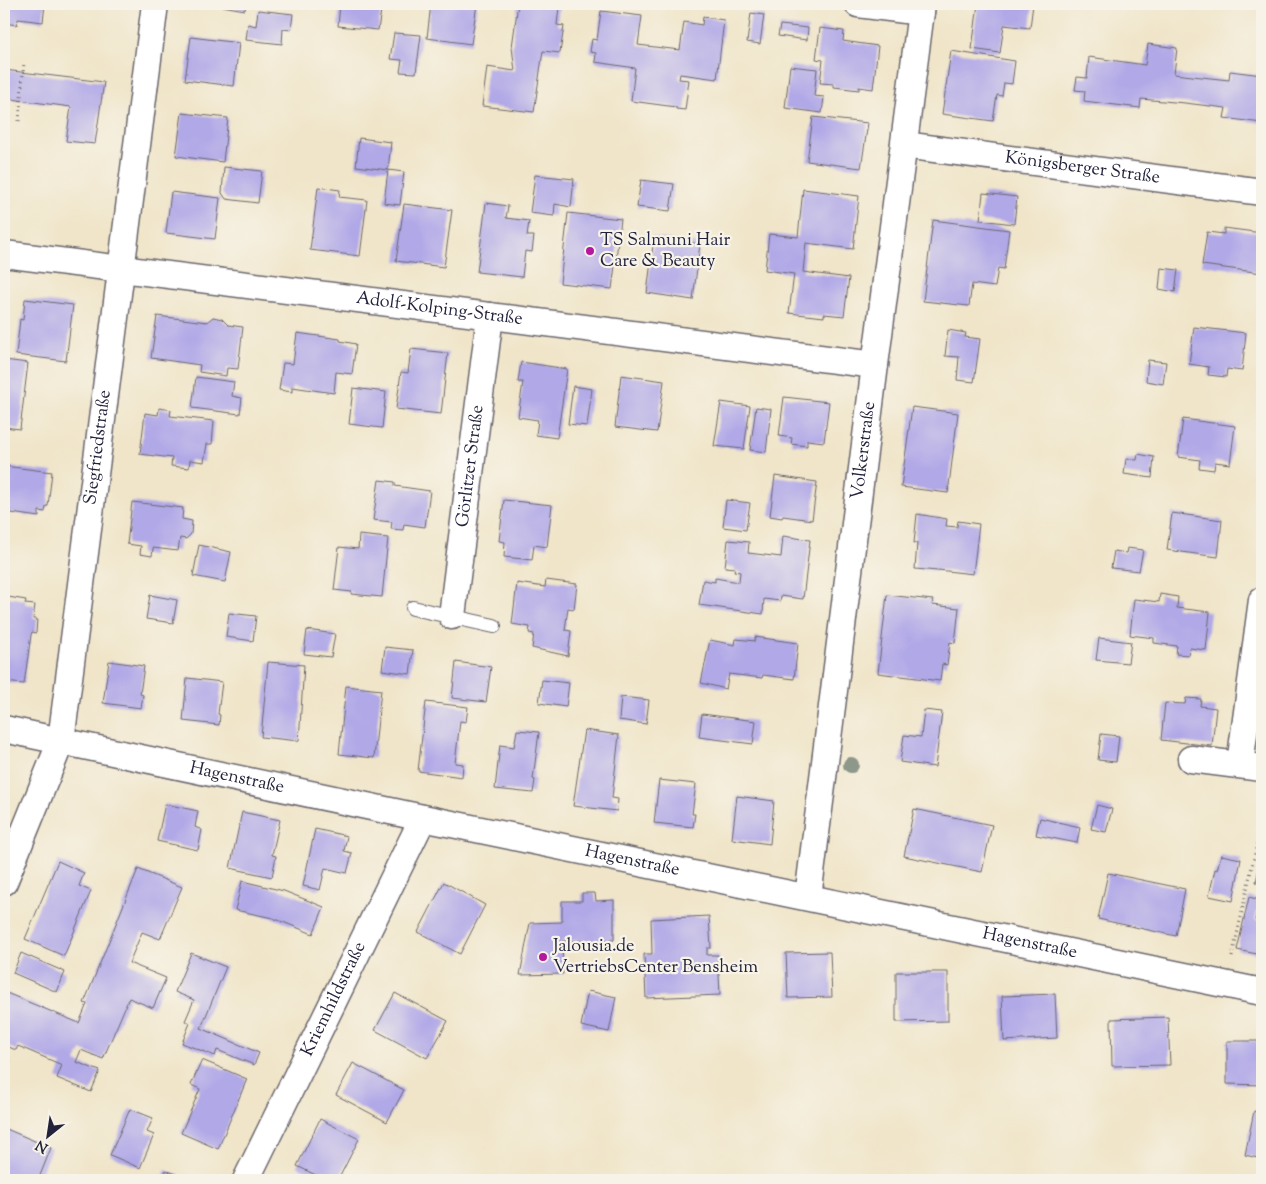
<svg xmlns="http://www.w3.org/2000/svg" width="1266" height="1184" viewBox="0 0 1266 1184" font-family="'Sorts Mill Goudy',serif">
	<style>
		.building { fill: #b0a8e7 }
		.lines { fill: none; stroke-linecap: round; stroke-linejoin: round }
		.service-casing { stroke: #6a666d; stroke-width: 16 }
		.minor-casing { stroke: #6a666d; stroke-width: 29 }
		.path { stroke: #6a666d; stroke-width: 3; stroke-dasharray: 1 4; stroke-linecap: butt }
		.service { stroke: #fff; stroke-width: 14 }
		.minor { stroke: #fff; stroke-width: 26 }
		.tree { fill: #8d978a }
		.poi-dot { fill: #b5179e; stroke: #f7f3e8; stroke-width: 2 }
		.labels { text-anchor: middle; dominant-baseline: central; stroke-width: 4.5; stroke-linejoin: round; paint-order: stroke }
		.street-label { font-size: 18px; fill: #22223b; stroke: #f7f3e8 }
		.poi-label { font-size: 18px; fill: #22223b; stroke: #f7f3e8; text-anchor: start }
	</style>
	<rect width="100%" height="100%" fill="#f7f3e8"/>
	<filter id="ink" filterUnits="userSpaceOnUse"><feTurbulence type="fractalNoise" baseFrequency=".02" numOctaves="2"/><feDisplacementMap in="SourceGraphic" scale="10" xChannelSelector="R" yChannelSelector="G"/><feConvolveMatrix kernelMatrix="1 2 1 2 8 2 1 2 1" color-interpolation-filters="sRGB"/></filter>
	<filter id="wash" filterUnits="userSpaceOnUse"><feTurbulence type="fractalNoise" baseFrequency=".0096" numOctaves="4" result="noise"/><feDisplacementMap in="SourceGraphic" scale="20" xChannelSelector="R" yChannelSelector="G"/><feGaussianBlur stdDeviation="1.12" result="paint"/><feColorMatrix in="noise" values="0 0 0 0 0 0 0 0 0 0 0 0 0 0 0 0 0 1.4 0 .05"/><feComposite in="paint" operator="in"/></filter>
	<g filter="url(#wash)">
		<rect width="100%" height="100%" fill="#f0e5c9"/>
		<g id="blocks">
			<!-- building -->
			<path class="building" d="M4,4H45L43,22L18,19L17,25L4,23Z
				M211,4H246L245,10Z
				M340,4H382L378,30L338,26Z
				M431,4H477L471,44L427,38Z
				M518,4L559,6L557,25L564,26L560,53L543,51L534,112L482,106L487,67L515,71L512,47Z
				M978,4H1033L1030,28L1004,25L1000,53L972,49Z
				M258,10L293,14L291,30L283,29L282,44L246,40L248,24L256,26Z
				M601,11L642,16L638,45L680,50L684,22L702,25L703,17L724,20L717,79L680,74L679,79L689,80L685,110L676,109V107L631,101L635,68L595,62L596,53L590,52L592,39L597,40Z
				M751,13L764,15L760,44L747,42Z
				M780,25L808,28L807,40L778,36Z
				M820,28L844,31L843,41L878,46L873,89L859,87V90L834,87V84L820,83L823,60L816,59Z
				M394,33L421,35L416,73L400,72L402,60L390,59Z
				M191,37L239,43L234,86L185,80Z
				M1148,44L1177,48L1174,74L1229,80L1230,71L1262,75V123L1224,118L1226,108L1185,103L1141,99L1140,108L1084,101L1085,91L1075,90L1077,77L1087,78L1089,57L1145,65Z
				M951,51L1015,61L1012,84L1004,83L1002,96L997,95L993,121L942,114Z
				M790,66L817,69L814,96L824,97L822,113L785,108Z
				M4,70L104,82L95,144L66,141L71,107L4,98Z
				M182,113L228,118L223,162L176,156Z
				M813,117L868,123L861,168L807,161Z
				M359,138L391,142L388,170L404,172L400,205L384,203L388,170L356,166Z
				M224,167L262,171L258,203L226,199L222,193Z
				M535,175L574,179L571,207L555,204L554,216L530,213Z
				M641,180L674,184L670,211L637,207Z
				M318,187L340,190L339,197L367,200L360,256L310,250Z
				M803,189L859,196L853,249L806,243L803,272L849,278L844,316L824,314V317L789,313L794,274L765,270L769,234L798,237Z
				M171,192L220,198L215,239L166,233Z
				M983,193L1017,197L1014,224L980,220Z
				M486,203L508,206L506,218L529,221L527,236H534L532,252L525,251L522,277L477,272Z
				M404,204L452,210L444,267L396,261Z
				M568,213L621,219L612,289L560,283Z
				M933,220L1009,230L1004,269L998,268L995,287L972,284L969,306L923,301Z
				M1224,228L1262,233V273L1202,265L1207,232L1224,234Z
				M654,237L700,244L693,300L647,293Z
				M1161,268L1178,270L1175,292L1159,289Z
				M25,299L73,305L66,361L16,355L20,319L23,320Z
				M157,316L207,322L213,317L222,319L228,325L243,327L238,369L227,368L226,376L199,372L200,365L151,358Z
				M1194,327L1246,333L1242,371L1227,369L1226,377L1208,375L1209,367L1189,364Z
				M948,330L966,333L965,337L980,339L974,382L957,380L959,357L945,356Z
				M297,333L340,339V341L356,344L352,374L336,372L334,393L292,387V392L279,390L283,363L293,364Z
				M411,349L448,353L441,414L396,409L401,372L408,373Z
				M4,360L28,363L20,429L4,427Z
				M1148,360L1166,362L1163,384L1146,381Z
				M521,362L567,369L557,438L536,435L538,420L518,417L523,382H518Z
				M621,375L664,381L657,432L615,427Z
				M196,377L234,382L232,396L242,398L240,414L192,408Z
				M573,386L592,389L587,426L568,424Z
				M353,388L386,392L382,428L349,424Z
				M784,397L829,402L824,442L807,440V446L791,444L792,438L779,436Z
				M721,402L750,406L744,449L714,446Z
				M756,407L771,409L766,452L750,450Z
				M912,407L958,413L948,493L901,487Z
				M159,408L171,410L170,416L214,421L212,444H207L204,462L190,460L189,468L171,466L172,458L140,454L145,413L158,415Z
				M1183,419L1235,426L1230,464L1215,462L1214,470L1199,468L1200,460L1178,457Z
				M1138,454L1154,457L1152,478L1124,474L1126,459L1137,460Z
				M4,466L52,472L48,506H46L45,512L39,511V517L4,512Z
				M775,476L817,482L812,520L783,516L782,518L770,516Z
				M379,480L395,482V486L430,491L425,527L404,524L403,530L391,529L392,522L373,520Z
				M504,500L552,505L547,547L534,545L532,560L504,557L505,542L499,541Z
				M726,500L750,503L746,530L723,527Z
				M132,502L183,508L182,519L192,521L191,534L186,539L180,538L178,551L153,548L152,556L140,554L141,546L127,544Z
				M1172,513L1222,520L1218,557L1167,550Z
				M917,514L947,519L946,526L957,527L958,521L979,524L973,574L938,570V571L915,569L917,543H914Z
				M359,535L388,538L382,597L351,594L352,592L334,590L339,547L358,549Z
				M783,536L810,540L803,599L781,596L780,601L764,599L763,614L699,605L703,580L715,582V578L739,582L740,572L734,571L735,568L725,567L728,540L749,542L748,553L781,557Z
				M199,545L231,552L225,582L193,576Z
				M1127,548L1143,550L1139,571L1111,568L1114,551L1126,553Z
				M546,580L577,584L574,609L568,608L565,630L571,631L568,656L532,648L534,634L529,633L530,627L512,624L517,583L545,587Z
				M1160,594L1178,597L1177,608L1210,612L1206,650L1190,648L1189,655L1176,654L1177,646L1154,643V638L1130,635L1134,599L1159,602Z
				M150,595L177,600L173,623L146,619Z
				M887,595L933,600L932,605L959,608L955,643L950,642L947,665L942,664L940,681L878,673Z
				M8,597L26,600L25,604L35,605L33,619H37L36,633L32,632L31,635L24,684L4,682V601H7Z
				M229,613L256,616L253,641L226,637Z
				M307,630L335,634L331,657L304,654Z
				M755,637L798,643L794,679L763,675L762,678L729,674L726,689L701,683L710,640L735,645L736,639L755,641Z
				M1099,638L1131,642L1128,663L1096,660Z
				M385,647L413,650L410,674L382,670Z
				M109,661L144,666L140,694L143,695L141,708L103,703Z
				M268,662L304,665L299,741L261,737Z
				M456,662L491,667L486,702L452,698Z
				M187,678L222,682L218,714L220,715L219,725L183,721Z
				M542,680L569,683L566,707L539,703Z
				M346,686L381,690L374,758L339,754Z
				M621,697L649,700L646,724L619,720Z
				M1186,698L1201,699L1200,706L1216,708L1212,746L1161,740L1165,703L1185,704Z
				M426,702L468,707L466,722L460,721L455,763L463,764L462,777L418,771Z
				M924,710L942,712L935,767L900,762L904,735L921,737Z
				M702,714L756,721L753,744L699,737Z
				M517,730L539,732L533,779L535,780L533,793L495,789L500,745L514,747Z
				M584,730L619,735L612,798L618,799L617,811L573,806Z
				M1101,734L1119,736L1116,762L1098,760Z
				M659,780L696,784L692,814H695L693,827L654,823Z
				M737,796L774,801L770,844L732,839Z
				M165,804L198,811L195,827L202,830L198,850L157,841Z
				M1097,805L1112,809L1106,832L1091,829Z
				M914,809L992,825L982,872L904,856Z
				M242,812L280,820L272,855L276,856L272,877L230,868Z
				M1040,818L1080,827L1077,843L1036,835Z
				M315,829L347,836L344,851L352,853L347,873L325,868L320,890L303,886Z
				M1221,855L1241,859L1233,901L1209,896L1215,869L1217,870Z
				M1261,859H1262V884L1256,882Z
				M58,861L84,873L79,886L91,891L64,956L25,939Z
				M138,869L182,887L160,939L142,932L129,963L166,978L153,1008L129,998L103,1059L81,1050L76,1062L100,1071L91,1092L57,1078L62,1065L18,1046L16,1050L4,1045V992L79,1023L87,1004L84,1003Z
				M1108,873L1185,889L1176,936L1098,919Z
				M242,881L284,891L324,907L313,934L273,918L235,910Z
				M444,882L485,905L460,954L418,932Z
				M582,893H595L596,901L614,900V940L562,941L563,974L520,975L530,923L562,922V901H582Z
				M1249,897L1260,900L1255,920L1262,921V955L1237,950Z
				M709,916L711,948H707V955H718L720,995L646,998L644,954H652L651,919Z
				M830,952L832,997L788,998L786,953Z
				M21,953L65,972L57,992L13,973Z
				M191,953L226,967L201,1028L259,1053L254,1065L217,1050L215,1056L182,1043L190,1023L185,1021L194,1000L175,992Z
				M896,972H948V1021L896,1022Z
				M588,991L616,997L609,1032L581,1026Z
				M395,993L448,1021L427,1058L375,1030Z
				M1055,994L1057,1038L1004,1041L1002,996Z
				M1168,1017L1170,1065L1112,1066L1111,1019Z
				M1227,1041H1262V1085L1227,1084Z
				M4,1058L11,1061L4,1079Z
				M202,1060L247,1079L218,1149L181,1133L200,1089L191,1085Z
				M353,1063L404,1090L387,1122L336,1095Z
				M130,1109L153,1118L147,1132L154,1135L140,1168L110,1155Z
				M1254,1111L1262,1113V1159L1245,1155Z
				M320,1119L359,1139L338,1180H326L297,1166Z
				M4,1128L51,1148L39,1178H41L40,1180H4Z
				M166,1170L190,1180H154L157,1175L163,1177Z"/>
		</g>
	</g>
	<g filter="url(#ink)">
		<use href="#blocks" fill-opacity="0" stroke="#6a666d" stroke-width="1"/>
		<g class="lines">
			<!-- service casing -->
			<g class="service-casing">
				<path id="service" d="M413,608L494,626"/>
			</g>
			<!-- minor casing -->
			<g class="minor-casing">
				<g id="minor">
					<path d="M858,4L921,12"/>
					<path id="s1" d="M904,145L1262,192"/>
					<path id="s2" d="M4,254L875,365"/>
					<path id="s3" d="M452,616L490,316"/>
					<path id="s4" d="M4,729L423,818L1262,992"/>
					<path d="M1191,759L1262,768"/>
					<path d="M1240,764L1262,600"/>
					<path id="s5" d="M4,882L61,741L155,4"/>
					<path id="s6" d="M808,897L875,365L922,4"/>
					<path id="s7" d="M246,1180L423,818"/>
				</g>
			</g>
			<!-- path -->
			<path class="path" d="M19,121L24,62
				M1232,957L1262,821"/>
			<!-- service -->
			<use href="#service" class="service"/>
			<!-- minor -->
			<use href="#minor" class="minor"/>
		</g>
		<!-- trees -->
		<circle class="tree" cx="851" cy="765" r="8"/>
	</g>
	<!-- markers -->
	<g class="poi-dot">
		<circle cx="590" cy="251" r="5"/>
		<circle cx="543" cy="957" r="5"/>
	</g>
	<g class="labels">
		<!-- street labels -->
		<g class="street-label">
			<text stroke="none"><textPath href="#s1" startOffset="180">Königsberger Straße</textPath></text>
			<text stroke="none"><textPath href="#s2" startOffset="439">Adolf-Kolping-Straße</textPath></text>
			<text stroke="none"><textPath href="#s5" startOffset="448">Siegfriedstraße</textPath></text>
			<text stroke="none"><textPath href="#s6" startOffset="450">Volkerstraße</textPath></text>
			<text stroke="none"><textPath href="#s3" startOffset="151">Görlitzer Straße</textPath></text>
			<text stroke="none"><textPath href="#s4" startOffset="238">Hagenstraße</textPath></text>
			<text stroke="none"><textPath href="#s4" startOffset="642">Hagenstraße</textPath></text>
			<text stroke="none"><textPath href="#s4" startOffset="1048">Hagenstraße</textPath></text>
			<text stroke="none"><textPath href="#s7" startOffset="201">Kriemhildstraße</textPath></text>
		</g>
		<!-- poi labels -->
		<g class="poi-label">
			<text x="600" y="241">TS Salmuni Hair<tspan x="600" dy="21">Care &amp; Beauty</tspan></text>
			<text x="553" y="947">Jalousia.de<tspan x="553" dy="21">VertriebsCenter Bensheim</tspan></text>
		</g>
	</g>
	<!-- margin -->
	<rect width="1266" height="1184" fill="none" stroke="#f7f3e8" stroke-width="20"/>
	<!-- north arrow -->
	<g transform="translate(48 1136) rotate(210)" stroke="#f7f3e8" stroke-width="4" paint-order="stroke">
	<path d="M0-4L9 19L0 12L-9 19Z" fill="#22223b"/>
	<text y="-8" font-size="14" font-weight="bold" text-anchor="middle" fill="#22223b">N</text>
	</g>
</svg>
